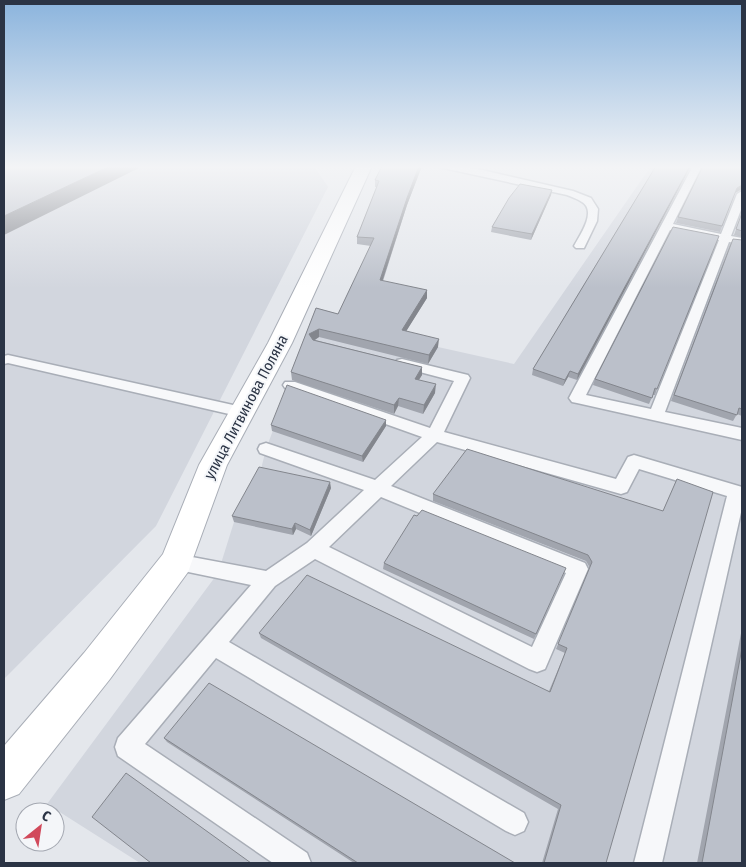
<svg xmlns="http://www.w3.org/2000/svg" width="746" height="867" viewBox="0 0 746 867" font-family="'Fira Sans Condensed',sans-serif">
	<style>
		.built { fill: #d2d6de }
		.lines { fill: none; stroke-linecap: round; stroke-linejoin: round }
		.service-casing { stroke: #a9aeb7; stroke-width: 3 }
		.secondary-casing { stroke: #a9aeb7; stroke-width: 2 }
		.service { fill: #f7f8fa; fill-rule: evenodd }
		.secondary { fill: #fff; fill-rule: evenodd }
		.wall { fill: #a1a5ae }
		.shaded-wall { fill: #83868d }
		.building { fill: #bbc0ca; stroke: #83868d }
		.labels { text-anchor: middle; dominant-baseline: central; stroke-width: 4; stroke-linejoin: round; paint-order: stroke }
		.street-label { font-size: 15px; fill: #2b3445; stroke: #f4f6f9 }
	</style>
	<rect width="100%" height="100%" fill="#e4e7ec"/>
	<!-- built -->
	<path class="built" d="M4,166H314L328,187L156,526L4,679Z
		M651,166H742V863H140L47,804L218,573L234,522L260,473L266,449L316,316L438,347L514,364Z"/>
	<g class="lines">
		<!-- service casing -->
		<g class="service-casing">
			<path id="service" d="M434,166H458L482,170L573,191L591,198L598,209L597,221L584,248H576L574,246C580,235 597,211 582,202C578,199 572,197 567,195Z
				M693,166H702L673,224L721,234L737,194L742,191V207L731,236L742,238V244L729,242L665,412L742,428V440L577,403L572,402L569,398ZM670,230L719,240L651,409L586,395Z
				M8,355L242,407L248,408L250,412L248,416L242,417L8,363L4,364V356Z
				M402,359L468,375L470,378L444,432L616,479L628,457L634,455L742,487V508L662,863H634L727,496L639,469L627,492L621,494L437,442L391,486L585,563L588,569L545,669L537,672L529,669L315,559L275,586L229,642L524,813L528,822L524,831L515,835L506,831L216,658L145,744L307,853L311,863H273L118,756L115,747L118,738L251,585L169,568L166,562L169,556L176,554L266,571L307,543L364,490L260,453L258,449L260,445L266,443L272,445L375,480L422,437L285,388L283,385L285,382H295L430,428L454,381L397,366L395,363L397,360ZM381,497L566,573L532,647L329,547Z"/>
		</g>
		<!-- secondary casing -->
		<g class="secondary-casing">
			<path id="secondary" d="M356,166H372L292,343L227,465L188,572L110,679L19,794L4,800V746L84,653L163,554L199,465L268,343Z"/>
		</g>
		<!-- service -->
		<use href="#service" class="service"/>
		<!-- secondary -->
		<use href="#secondary" class="secondary"/>
	</g>
	<!-- wall -->
	<path class="wall" d="M382,166H422L407,205L383,281L427,298L406,331L438,347L428,364L319,337L315,340L422,367V375L419,380L435,393L423,414L398,406L394,414L292,380L291,372L316,308L338,314L371,246L357,244V237L377,187H375V180Z
		M656,166L577,380L568,377L563,386L532,375L533,369Z
		M742,189L735,193L720,232L676,223L678,217Z
		M552,190L551,195L531,240L491,232L492,227Z
		M742,212V237L734,235Z
		M742,240V416L737,414L733,421L671,401L730,244Z
		M595,379L657,389L655,395H653L649,404L593,385Z
		M271,425L386,426L363,462L272,431Z
		M677,479L606,863H542L558,809L261,638L259,633L549,691L565,653L556,649L590,568L586,561L433,501V494L663,511Z
		M331,488L311,536L296,529L293,535L234,522L232,516Z
		M417,516L563,574L534,639L383,569L384,563Z
		M742,628V863H697Z
		M164,738L515,863H354L167,742Z"/>
	<!-- shaded-wall -->
	<path class="shaded-wall" d="M110,166H143L4,235V216Z
		M419,166H422L407,205L380,288V280L407,198Z
		M690,166H691L577,380L578,374Z
		M742,185V189L735,193L737,188Z
		M552,190L551,195L531,240L532,234Z
		M427,290V298L402,338V330Z
		M319,329V337L310,343L309,334Z
		M439,339L438,347L428,364L429,355Z
		M422,367V375L414,387L415,379Z
		M570,371L568,377L563,386L565,380Z
		M436,384L435,393L423,414L424,405Z
		M399,398L398,406L394,414V405Z
		M386,420V426L363,462L362,456Z
		M330,482L331,488L311,536L310,530Z
		M295,523L296,529L293,535L292,529Z"/>
	<!-- building -->
	<path class="building" d="M4,166H110L4,216Z
		M382,166H419L407,198L380,280L427,290L402,330L439,339L429,355L319,329L309,334L313,340L422,367L415,379L436,384L424,405L399,398L394,405L291,372L316,308L338,314L374,238L357,237L379,181L375,180Z
		M656,166H690L578,374L570,371L565,380L533,369Z
		M703,166H742V185L737,188L722,226L678,217Z
		M520,184L552,190L532,234L492,227L509,198Z
		M742,213V231L736,229Z
		M673,227L719,236L657,389L655,388L652,398L595,379Z
		M733,239L742,240V409L739,408L737,415L674,395Z
		M287,385L386,420L362,456L271,425Z
		M467,449L663,511L677,479L713,492L606,863H544L561,805L259,633L307,575L550,692L567,648L558,644L592,562L588,555L433,494Z
		M259,467L330,482L310,530L295,523L292,529L232,516Z
		M422,510L566,568L536,634L384,563L414,515L417,516Z
		M742,648V863H702Z
		M209,683L515,863H358L164,738Z
		M126,773L251,863H151L92,817Z"/>
	<!-- sky -->
	<linearGradient id="sky" x2="0" y2="1"><stop stop-color="#8bb4dd"/><stop offset="0.58" stop-color="#f3f4f6"/><stop offset="1" stop-color="#f3f4f6" stop-opacity="0"/></linearGradient>
	<rect width="746" height="288" fill="url(#sky)"/>
	<g class="labels">
		<!-- street labels -->
		<g class="street-label">
			<text transform="translate(246 407) rotate(-62)">улица Литвинова Поляна</text>
		</g>
	</g>
	<!-- border -->
	<rect width="746" height="867" fill="none" stroke="#2b3445" stroke-width="10"/>
	<!-- north arrow -->
	<g transform="translate(40 827) rotate(30)"><circle r="24" fill="#f4f6f9" stroke="#a4a8b1"/>
	<path d="M0-4L9 19L0 12L-9 19Z" fill="#d1495b"/>
	<text y="-8" font-size="14" font-weight="bold" text-anchor="middle" fill="#2b3445">С</text>
	</g>
</svg>
